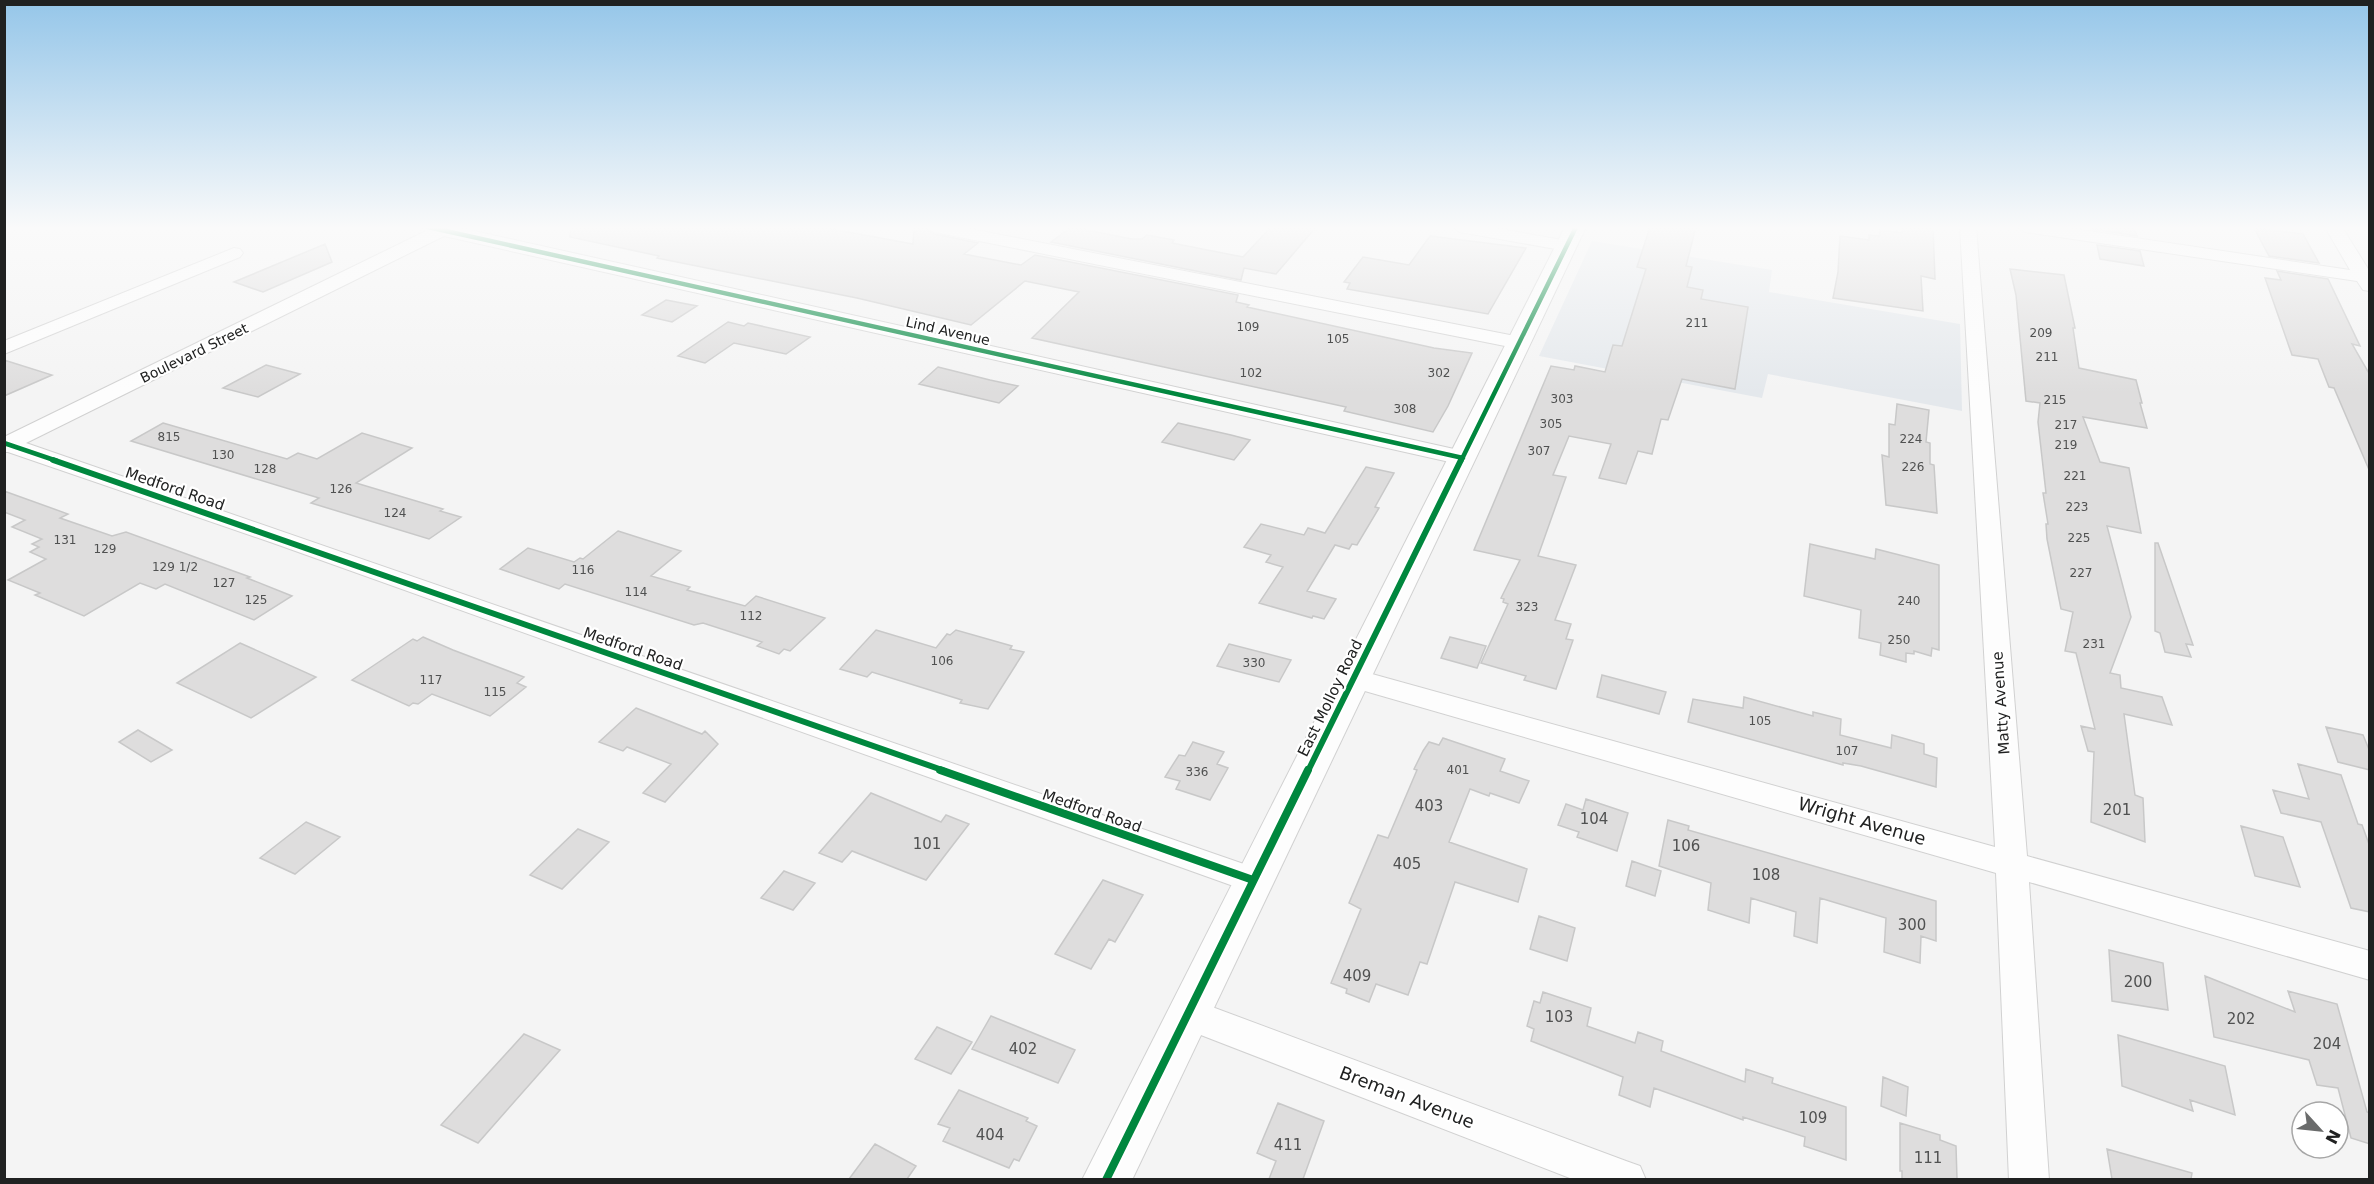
<svg xmlns="http://www.w3.org/2000/svg" width="2374" height="1184" viewBox="0 0 2374 1184" font-family="'DejaVu Sans',sans-serif">
	<style>
		.built { fill: #e4e8ec }
		.building { fill: #dedddd; stroke: #c8c8c8; stroke-width: 1.5 }
		.lines { fill: none; stroke-linecap: round; stroke-linejoin: round }
		.minor-casing { stroke: #d1d1d1; stroke-width: 2 }
		.tertiary-casing { stroke: #d1d1d1; stroke-width: 2 }
		.minor { fill: #fdfdfd; fill-rule: evenodd }
		.tertiary { fill: #fdfdfd; fill-rule: evenodd }
		.cycleway-far2-casing { stroke: #fff; stroke-width: 8 }
		.cycleway-far1-casing { stroke: #fff; stroke-width: 10 }
		.cycleway-casing { stroke: #fff; stroke-width: 12 }
		.cycleway-far2 { stroke: #00873e; stroke-width: 4.5 }
		.cycleway-far1 { stroke: #00873e; stroke-width: 6 }
		.cycleway { stroke: #00873e; stroke-width: 8 }
		.labels { text-anchor: middle; dominant-baseline: central; stroke-width: 4.5; stroke-linejoin: round; paint-order: stroke }
		.number-label { font-size: 12px; fill: #505151 }
		.far-street-label { font-size: 14px; fill: #202121; stroke: #fff }
		.street-label { font-size: 15px; fill: #202121; stroke: #fff }
		.near-number-label { font-size: 15px; fill: #505151 }
		.near-street-label { font-size: 18px; fill: #202121; stroke: #fff }
	</style>
	<rect width="100%" height="100%" fill="#f4f4f4"/>
	<!-- built -->
	<path class="built" d="M1592,241L1772,270L1769,292L1960,324L1962,411L1768,374L1762,398L1539,356Z"/>
	<!-- building -->
	<path class="building" d="M571,227H821L913,244L914,227H924L934,234L978,243L964,254L1021,265L1035,255L1238,295L1236,302L1249,305L1247,307L1434,348L1472,353L1448,406L1433,432L1344,411L1346,407L1032,338L1079,292L1025,281L971,325L857,298L657,258L659,256L570,237Z
		M1071,227L1132,239H1142L1147,235L1174,240L1172,243L1243,257L1271,227H1316L1276,274L1244,268L1241,280L1051,242Z
		M1650,227H1696L1686,266L1692,267L1687,287L1703,290L1701,299L1748,307L1735,389L1682,379L1668,420L1661,419L1652,454L1638,451L1626,484L1599,478L1611,444L1569,436L1553,475L1566,477L1538,556L1576,565L1555,620L1571,624L1566,639L1573,640L1556,689L1524,680L1526,676L1481,663L1508,604L1503,602L1504,599L1501,598L1520,560L1474,550L1551,366L1574,370L1575,366L1605,372L1613,345L1622,346L1646,269L1637,267Z
		M1902,227H1933L1935,279L1921,276L1923,311L1833,298L1838,272L1840,236L1869,240V235L1880,236V230L1902,233Z
		M2093,227H2134L2137,236L2094,229Z
		M2254,228L2303,234L2319,263L2269,256Z
		M1430,236L1526,248L1488,314L1347,289L1350,283L1344,282L1363,257L1409,265Z
		M325,244L332,262L263,292L234,282Z
		M2097,245L2140,251L2144,266L2100,259Z
		M2010,269L2064,275L2075,328H2073L2079,368L2136,380L2142,403H2140L2147,428L2083,417L2100,462L2129,468L2141,533L2107,526L2131,617L2110,673L2120,675L2121,688L2162,697L2172,725L2124,714L2135,795L2143,798L2145,842L2091,822L2094,752L2088,751L2081,726L2095,729L2076,653L2065,651L2073,612L2061,609L2047,539L2046,524H2048L2043,493H2046L2038,422L2040,403L2026,401L2016,295Z
		M2277,271L2328,279L2360,346L2352,344L2370,375V472L2334,388L2329,387L2318,359L2292,355L2265,278L2281,280Z
		M666,300L697,306L672,322L642,315Z
		M728,322L744,326L748,323L810,337L786,354L734,343L705,363L678,356Z
		M4,360L52,375L4,396Z
		M266,365L300,374L258,397L223,388Z
		M938,367L990,380L1018,386L999,403L919,384Z
		M1897,404L1929,410L1926,442L1930,443V464L1934,465L1937,513L1886,505L1882,455L1889,457V424L1895,425Z
		M163,423L287,459L298,453L317,459L362,433L412,448L356,483L443,509L440,511L461,517L429,539L311,503L319,498L131,441Z
		M1178,423L1231,435L1250,440L1234,460L1162,442Z
		M1366,467L1394,473L1375,507L1379,508L1357,545L1352,544L1349,549L1335,545L1307,591L1336,599L1324,619L1313,616L1312,618L1259,603L1283,567L1266,562L1271,555L1244,547L1261,524L1304,535L1308,528L1325,533Z
		M4,491L68,514L60,518L112,536L126,532L250,577L247,578L292,596L254,620L165,584L156,589L140,583L84,616L35,595L40,593L8,580L46,559L30,552L39,547L32,544L42,539L12,527L25,520L4,512Z
		M618,531L681,551L651,576L690,587L687,590L745,606L756,596L825,618L790,651L784,649L779,654L757,646L762,642L703,623L694,625L565,584L559,589L500,569L528,548L574,562L580,558L583,559Z
		M2155,543H2158L2193,645L2186,644L2191,657L2165,652L2160,633L2155,631Z
		M1810,544L1875,559L1876,549L1939,565V650L1932,648L1931,656L1914,651V654L1906,653V662L1880,655L1881,643L1859,638L1861,610L1804,596Z
		M876,630L936,648L947,634L950,635L956,630L1012,646L1010,649L1024,652L988,709L960,703L962,700L872,672L867,677L840,669Z
		M423,637L453,650L524,677L517,683L526,687L490,716L432,694L418,704L413,703L409,706L352,680L413,639L417,641Z
		M1450,637L1486,646L1477,668L1441,658Z
		M240,643L316,677L251,718L177,683Z
		M1229,644L1291,660L1279,682L1217,666Z
		M1602,675L1666,692L1659,714L1597,697Z
		M1744,697L1813,716V712L1841,719L1840,735L1891,748L1892,735L1924,744V754L1937,758L1936,787L1861,766L1843,763V765L1688,722L1693,699L1743,708Z
		M636,708L702,734L705,731L718,744L665,802L643,793L671,764L627,747L623,751L599,742Z
		M2326,727L2363,735L2370,752V770L2338,762Z
		M138,730L172,750L151,762L119,742Z
		M1443,738L1505,759L1500,771L1529,781L1519,803L1490,793L1489,796L1470,789L1449,842L1527,869L1518,902L1455,882L1427,964L1420,962L1408,995L1376,984L1369,1002L1346,993L1347,989L1331,983L1361,909L1349,903L1378,835L1388,838L1417,770L1414,769L1423,751L1429,742L1439,745Z
		M1193,742L1224,752L1217,764L1228,768L1210,800L1176,789L1180,781L1165,777L1179,755L1185,756Z
		M2298,764L2341,775L2358,824L2362,825L2370,847V912L2351,908L2321,822L2281,813L2273,790L2309,799Z
		M871,793L941,822L946,815L969,824L926,880L852,851L842,862L819,853Z
		M1586,799L1628,813L1617,851L1577,837L1579,832L1558,825L1566,804L1583,810Z
		M1668,820L1689,826L1688,830L1936,901V941L1921,936L1920,963L1884,952L1886,918L1820,898L1817,943L1794,936L1796,912L1751,898L1749,923L1708,910L1711,883L1659,866Z
		M306,822L340,837L295,874L260,858Z
		M2241,826L2283,837L2300,887L2255,876Z
		M578,829L609,842L562,889L530,875Z
		M1632,861L1661,871L1655,896L1626,886Z
		M784,871L815,883L793,910L761,898Z
		M1103,880L1143,895L1115,942L1109,939L1091,969L1055,954Z
		M1539,916L1575,928L1567,961L1530,949Z
		M2109,950L2163,963L2168,1010L2112,1001Z
		M2205,976L2295,1012L2288,991L2337,1004L2367,1112L2370,1113V1144L2351,1138L2338,1088L2317,1085L2309,1060L2214,1037Z
		M1543,992L1591,1008L1587,1026L1635,1043L1638,1032L1663,1041L1661,1051L1745,1082L1746,1069L1773,1078L1772,1083L1846,1107V1160L1804,1146L1805,1137L1743,1117V1120L1654,1088L1650,1107L1619,1095L1623,1077L1531,1041L1534,1029L1527,1026L1534,1001L1540,1003Z
		M991,1016L1075,1050L1058,1083L972,1049Z
		M937,1027L972,1042L951,1074L915,1059Z
		M524,1034L560,1050L478,1143L441,1125Z
		M2118,1035L2225,1066L2235,1115L2190,1100L2193,1111L2122,1086Z
		M1883,1077L1908,1087L1906,1116L1881,1106Z
		M959,1090L1028,1118L1026,1121L1037,1126L1019,1161L1014,1159L1009,1168L943,1141L950,1128L938,1124Z
		M1278,1103L1324,1121L1303,1179H1269L1276,1161L1257,1153Z
		M1900,1123L1940,1135V1140L1956,1146L1957,1179H1902V1171H1900Z
		M875,1144L916,1166L907,1179H849Z
		M2107,1149L2192,1173L2191,1179H2112Z"/>
	<g class="lines">
		<!-- minor casing -->
		<g class="minor-casing">
			<path id="minor" d="M420,227H456L1463,451L1471,453L1474,458L1471,463L1463,465L444,236L26,443L1264,871L1269,880L1264,889L1253,893L273,543L8,452H4V437L426,231Z
				M926,227H961L1520,337L1527,339L1530,343L1527,347L1520,349L934,232Z
				M1452,227H1490L1567,241L1573,242L1576,246L1573,250L1567,251L1460,232Z
				M1960,227H1976L2027,856L2370,951V980L2029,882L2049,1180H2009L1996,873L1344,685L1340,678L1344,671L1354,669L1995,847Z
				M2017,227H2062L2350,270L2325,227H2342L2370,272V291L2363,290L2357,281L2025,232Z
				M234,248L240,249L243,253L240,257L4,354V341Z
				M1188,998L1626,1161L1640,1166L1646,1180H1575L1175,1025L1170,1014L1175,1003Z"/>
		</g>
		<!-- tertiary casing -->
		<g class="tertiary-casing">
			<path id="tertiary" d="M1565,227H1586L1132,1180H1082Z"/>
		</g>
		<!-- minor -->
		<use href="#minor" class="minor"/>
		<!-- tertiary -->
		<use href="#tertiary" class="tertiary"/>
		<!-- cycleway-far2 casing -->
		<g class="cycleway-far2-casing">
			<path id="cycleway-far2" d="M428,227L1463,458
				M4,443L57,461
				M1461,461L1576,227"/>
		</g>
		<!-- cycleway-far1 casing -->
		<g class="cycleway-far1-casing">
			<path id="cycleway-far1" d="M53,460L945,771
				M1308,771L1461,460"/>
		</g>
		<!-- cycleway casing -->
		<g class="cycleway-casing">
			<path id="cycleway" d="M940,770L1253,880
				M1106,1180L1308,770"/>
		</g>
		<!-- cycleway-far2 -->
		<use href="#cycleway-far2" class="cycleway-far2"/>
		<!-- cycleway-far1 -->
		<use href="#cycleway-far1" class="cycleway-far1"/>
		<!-- cycleway -->
		<use href="#cycleway" class="cycleway"/>
	</g>
	<!-- sky -->
	<linearGradient id="sky" x2="0" y2="1"><stop stop-color="#95c6e9"/><stop offset="0.58" stop-color="#fafafa"/><stop offset="1" stop-color="#fafafa" stop-opacity="0"/></linearGradient>
	<rect width="2374" height="393" fill="url(#sky)"/>
	<g class="labels">
		<!-- number labels -->
		<g class="number-label">
			<text x="1697" y="323">211</text>
			<text x="1248" y="327">109</text>
			<text x="2041" y="333">209</text>
			<text x="1338" y="339">105</text>
			<text x="2047" y="357">211</text>
			<text x="1251" y="373">102</text>
			<text x="1439" y="373">302</text>
			<text x="1562" y="399">303</text>
			<text x="2055" y="400">215</text>
			<text x="1405" y="409">308</text>
			<text x="1551" y="424">305</text>
			<text x="2066" y="425">217</text>
			<text x="169" y="437">815</text>
			<text x="1911" y="439">224</text>
			<text x="2066" y="445">219</text>
			<text x="1539" y="451">307</text>
			<text x="223" y="455">130</text>
			<text x="1913" y="467">226</text>
			<text x="265" y="469">128</text>
			<text x="2075" y="476">221</text>
			<text x="341" y="489">126</text>
			<text x="2077" y="507">223</text>
			<text x="395" y="513">124</text>
			<text x="2079" y="538">225</text>
			<text x="65" y="540">131</text>
			<text x="105" y="549">129</text>
			<text x="175" y="567">129 1/2</text>
			<text x="583" y="570">116</text>
			<text x="2081" y="573">227</text>
			<text x="224" y="583">127</text>
			<text x="636" y="592">114</text>
			<text x="256" y="600">125</text>
			<text x="1909" y="601">240</text>
			<text x="1527" y="607">323</text>
			<text x="751" y="616">112</text>
			<text x="1899" y="640">250</text>
			<text x="2094" y="644">231</text>
			<text x="942" y="661">106</text>
			<text x="1254" y="663">330</text>
			<text x="431" y="680">117</text>
			<text x="495" y="692">115</text>
			<text x="1760" y="721">105</text>
			<text x="1847" y="751">107</text>
			<text x="1458" y="770">401</text>
			<text x="1197" y="772">336</text>
		</g>
		<!-- far-street labels -->
		<g class="far-street-label">
			<text transform="translate(948 331) rotate(13)">Lind Avenue</text>
			<text transform="translate(194 353) rotate(-26)">Boulevard Street</text>
		</g>
		<!-- street labels -->
		<g class="street-label">
			<text transform="translate(175 489) rotate(19)">Medford Road</text>
			<text transform="translate(633 649) rotate(19)">Medford Road</text>
			<text transform="translate(1330 698) rotate(-64)">East Molloy Road</text>
			<text transform="translate(2001 703) rotate(-94)">Matty Avenue</text>
			<text transform="translate(1092 811) rotate(19)">Medford Road</text>
		</g>
		<!-- near-number labels -->
		<g class="near-number-label">
			<text x="1429" y="806">403</text>
			<text x="2117" y="810">201</text>
			<text x="1594" y="819">104</text>
			<text x="927" y="844">101</text>
			<text x="1686" y="846">106</text>
			<text x="1407" y="864">405</text>
			<text x="1766" y="875">108</text>
			<text x="1912" y="925">300</text>
			<text x="1357" y="976">409</text>
			<text x="2138" y="982">200</text>
			<text x="1559" y="1017">103</text>
			<text x="2241" y="1019">202</text>
			<text x="2327" y="1044">204</text>
			<text x="1023" y="1049">402</text>
			<text x="1813" y="1118">109</text>
			<text x="990" y="1135">404</text>
			<text x="1288" y="1145">411</text>
			<text x="1928" y="1158">111</text>
		</g>
		<!-- near-street labels -->
		<g class="near-street-label">
			<text transform="translate(1862 821) rotate(16)">Wright Avenue</text>
			<text transform="translate(1407 1097) rotate(21)">Breman Avenue</text>
		</g>
	</g>
	<!-- border -->
	<rect width="2374" height="1184" fill="none" stroke="#202121" stroke-width="12"/>
	<!-- north arrow -->
	<g transform="translate(2320 1130) rotate(117)"><circle r="28" fill="#ffffff" stroke="#a6a6a6" stroke-width="1.5"/>
	<path d="M0-4.5L10 22L0 15L-10 22Z" fill="#6a6b6b"/>
	<text y="-9" font-size="16" font-weight="bold" text-anchor="middle" fill="#202121">N</text>
	</g>
</svg>
